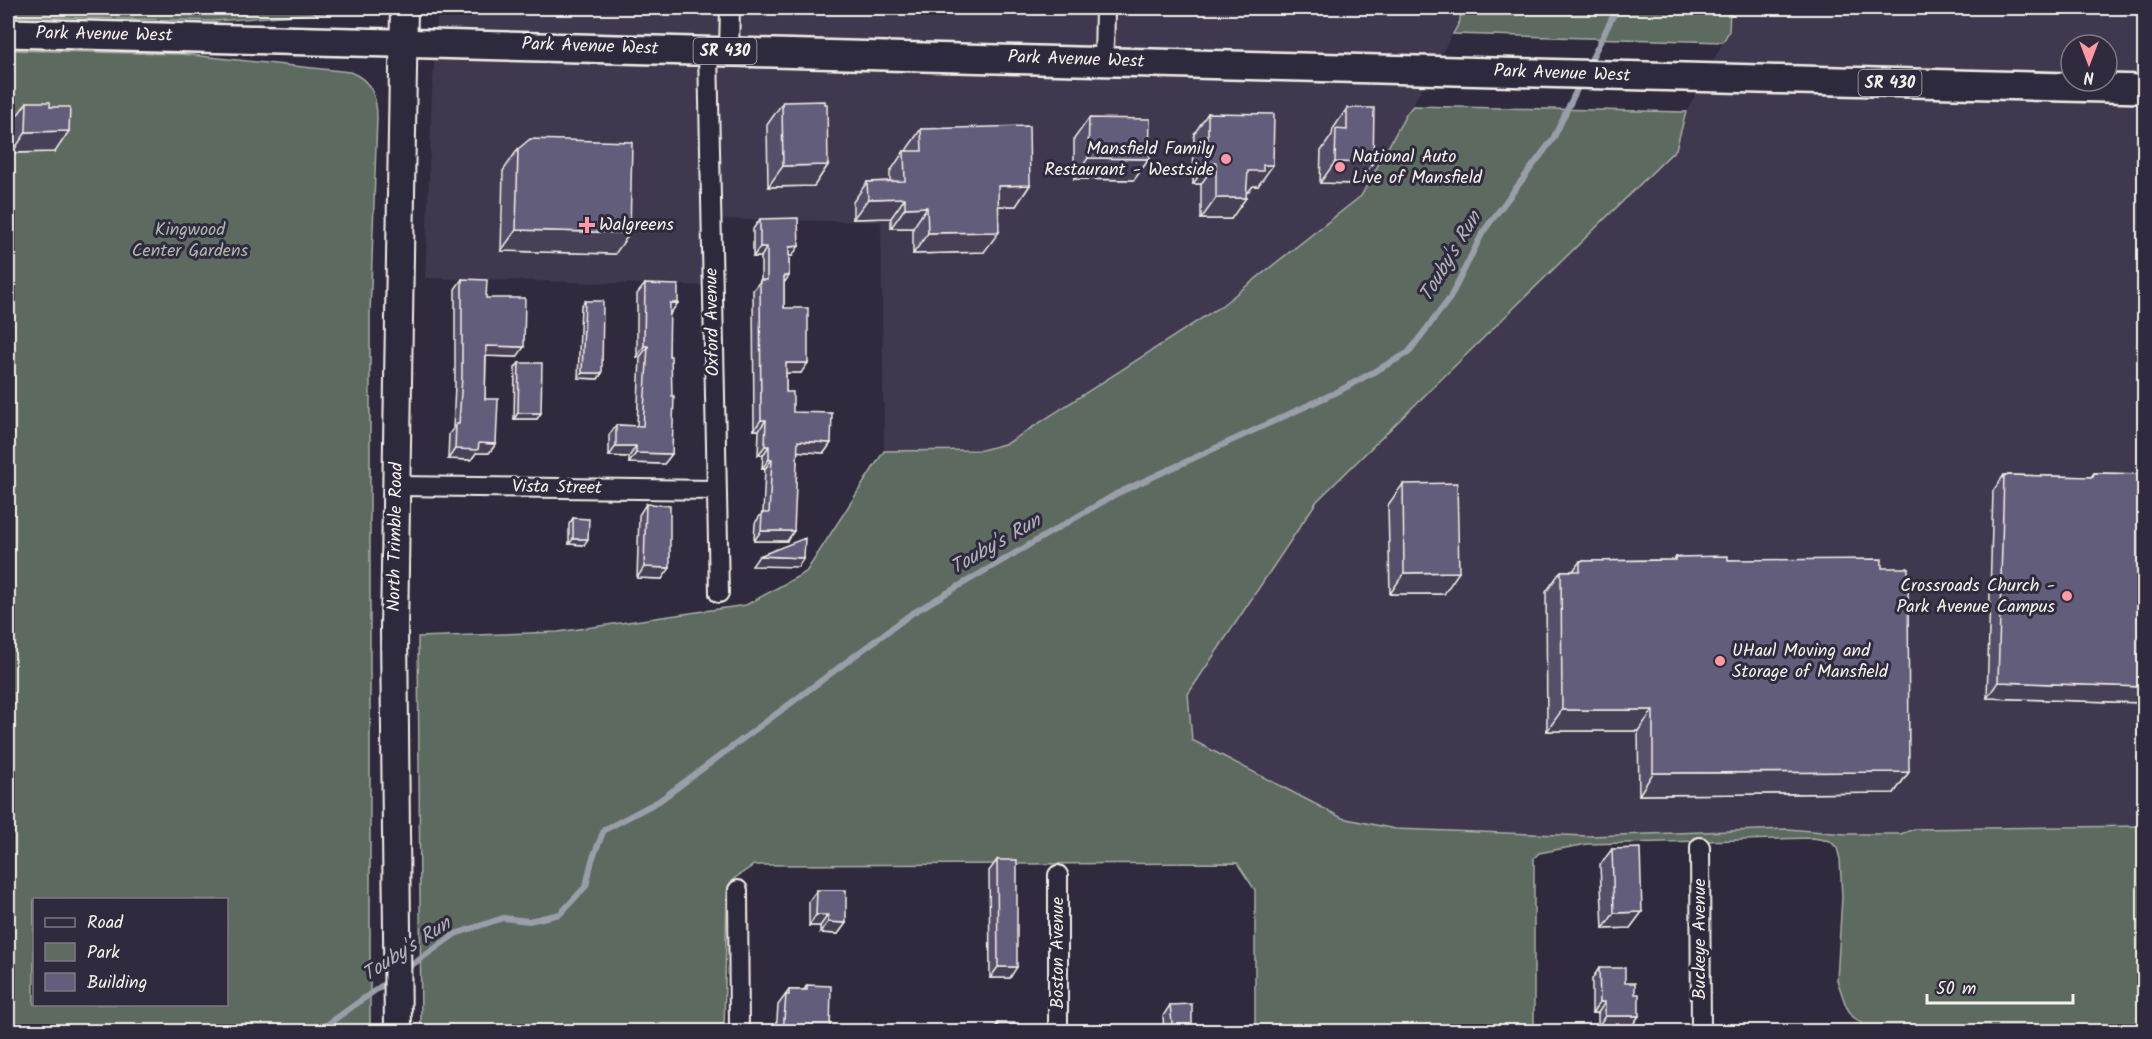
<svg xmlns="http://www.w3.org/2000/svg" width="2152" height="1039" viewBox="0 0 2152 1039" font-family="Kalam,sans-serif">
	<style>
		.built { fill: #3f3950; fill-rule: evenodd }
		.green { fill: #5d6b61; stroke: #a8aea4; stroke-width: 1.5; fill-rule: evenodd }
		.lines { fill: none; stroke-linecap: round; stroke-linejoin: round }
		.stream { stroke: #999ea9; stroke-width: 6 }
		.minor-casing { stroke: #f4f1e8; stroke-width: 22 }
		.secondary-casing { stroke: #f4f1e8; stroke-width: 30 }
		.primary-casing { stroke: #f4f1e8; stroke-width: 32 }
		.minor { stroke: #2f2a3d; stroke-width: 18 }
		.secondary { stroke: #2f2a3d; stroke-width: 26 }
		.primary { stroke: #2f2a3d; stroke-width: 27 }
		.wall { fill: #56506a; stroke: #f4f1e8; stroke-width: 1.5 }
		.shaded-wall { fill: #464156; stroke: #f4f1e8; stroke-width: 1.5 }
		.building { fill: #645d7b; stroke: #f4f1e8; stroke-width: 1.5 }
		.poi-dot { fill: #ff9aa2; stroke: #2f2a3d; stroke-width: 2 }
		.labels { text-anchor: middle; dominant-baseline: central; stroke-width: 6; stroke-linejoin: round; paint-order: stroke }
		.shield { fill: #2f2a3d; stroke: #b9b5b5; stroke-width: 1.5 }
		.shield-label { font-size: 16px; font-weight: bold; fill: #f4f1e8 }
		.street-label { font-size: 18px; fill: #f4f1e8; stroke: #2f2a3d }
		.poi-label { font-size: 18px; fill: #f4f1e8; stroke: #2f2a3d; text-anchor: start }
		.park-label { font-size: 18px; fill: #b0b5ab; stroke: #2f2a3d }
		.water-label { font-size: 20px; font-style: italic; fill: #b0b2b9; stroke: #2f2a3d }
	</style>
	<rect width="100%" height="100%" fill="#2f2a3d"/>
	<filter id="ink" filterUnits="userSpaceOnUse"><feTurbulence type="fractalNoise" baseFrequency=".0167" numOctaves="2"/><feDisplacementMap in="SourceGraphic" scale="12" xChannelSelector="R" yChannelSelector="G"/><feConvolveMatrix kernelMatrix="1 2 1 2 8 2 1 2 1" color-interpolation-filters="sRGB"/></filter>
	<g filter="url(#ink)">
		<!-- built -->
		<path class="built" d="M438,8H1461L1460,21L1361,196L1235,295L1176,336L1008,443L982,450L884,451L881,222L712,219L713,286L425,278L432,95Z
			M1730,8H2144V826L1914,829L1901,834H1845L1788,829L1590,836L1395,829L1342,818L1192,740L1188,694L1317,501L1676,149L1686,112L1729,31ZM2071,45H2107V81H2071Z"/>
		<!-- green -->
		<path class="green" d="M8,8H369L363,10L214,21L8,16Z
			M1461,8H1730L1729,31L1723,42L1453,34L1460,21Z
			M8,50L182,54L350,72C371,80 377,96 377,118L370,315V1031H8ZM34,900H226V1004H34Z
			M1413,106L1686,112L1676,149L1317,501L1188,694L1192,740L1342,818L1395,829L1590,836L1788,829L1845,834H1901L1914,829L2144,826V1031H1861V1023L1852,1016L1846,1006L1837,980L1842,897L1840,859L1837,848L1830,841L1813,838L1587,844L1539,853L1534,858V1031H1255V890L1237,863L754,865L735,878L727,892L724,1031H421L418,637L558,632L746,605L806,572L884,451L982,450L1008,443L1221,306L1361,196L1407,113Z"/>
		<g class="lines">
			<!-- stream -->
			<path class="stream" d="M1588,66L1617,8
				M405,970L455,934L503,918L529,921L560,914L586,886L592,860L604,830L659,801L911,614L1116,494L1339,391L1408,353L1450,298L1483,232L1553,139L1581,81
				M317,1032L391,979"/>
			<!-- minor casing -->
			<g class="minor-casing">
				<path id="minor" d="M708,51L719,593
					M729,51L730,8
					M1104,61L1105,8
					M397,486L716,490
					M1700,847L1701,1032
					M1058,875V1032
					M738,890L739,1032"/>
			</g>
			<!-- secondary casing -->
			<g class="secondary-casing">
				<path id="secondary" d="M398,1032L394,630L404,8"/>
			</g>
			<!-- primary casing -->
			<g class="primary-casing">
				<path id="primary" d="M8,33L2144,89"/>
			</g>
			<!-- minor -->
			<use href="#minor" class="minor"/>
			<!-- secondary -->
			<use href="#secondary" class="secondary"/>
			<!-- primary -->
			<use href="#primary" class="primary"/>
		</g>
		<!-- wall -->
		<path class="wall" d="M27,102L50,107L55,152L12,153V123Z
			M783,102L828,165L814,186L768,187L767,125Z
			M1347,108L1358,184L1320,183L1321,151L1332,135L1333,129Z
			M1208,113L1258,186H1253L1248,192H1247L1231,219H1201V184H1193L1194,134Z
			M1089,118L1149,159L1134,180L1074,179V139Z
			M921,129L1030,185L1016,206H998L984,252L913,254V228H891V218L853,219V202L867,182L890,181V172L904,151H907V149Z
			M518,149L615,254L501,251L503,171Z
			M760,219L792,256H789V276L784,283V308L801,373H786V392L793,412L831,443L824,453L798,451L787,541H754L755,523L762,513H763L765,469H762L763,455H758L759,430H754L753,290L761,280V257H753V229Z
			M462,279L486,298L517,357L486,356L485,399L496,444L489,453H476L471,460L448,459L449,434L453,429L455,385V289Z
			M645,284L670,314H669V356L672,454L664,464L629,463V457L609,456V435L616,425L637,426L640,357H637V294Z
			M585,301L602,373L598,379L578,378L581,306Z
			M519,363L541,413L537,419H514L515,368Z
			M2094,473L2145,474V703L1987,698L1993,491L2004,475L2091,477Z
			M1403,484L1444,594H1390L1388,505Z
			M646,504L662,579L637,578L639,515Z
			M573,518L584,545L569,544V524Z
			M1676,557L1882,568L1909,772L1894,793L1639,795L1638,731H1547L1546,592L1561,571H1573L1580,561L1674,560Z
			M1612,849L1642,912L1630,928L1603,929L1600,865Z
			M997,860L1010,978H990L989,871Z
			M817,890L846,923L838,934L820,933V926H809V901Z
			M1599,968L1625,983L1631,1027H1598V1013H1592V979Z
			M807,985L830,1032H776L778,1005L789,990H804Z
			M1170,1005L1192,1032H1164L1163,1016Z
			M998,1023L1018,1032H992Z"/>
		<!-- shaded-wall -->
		<path class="shaded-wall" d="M69,131L55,152L12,153L26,132Z
			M1088,158L1149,159L1134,180L1074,179Z
			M1335,162L1373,163L1358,184L1320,183Z
			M1208,163H1216L1201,184H1193Z
			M828,165L814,186L768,187L783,166Z
			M1263,165H1273L1258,186H1253L1248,192H1233L1248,171Z
			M1030,185L1016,206H983L998,186Z
			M905,198L891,218L853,219L868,199Z
			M1216,198H1246L1231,219H1201Z
			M927,207L913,228H891L905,208Z
			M516,230L630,233L615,254L501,251Z
			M999,232L984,252L913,254L928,233Z
			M799,246L792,256H782L789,247Z
			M760,247H767L761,257H753Z
			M670,303H678L670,314H662Z
			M486,346L524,347L517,357L480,356Z
			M644,346H648L640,357H637Z
			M786,363H808L801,373H779Z
			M582,373H602L598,379L578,378Z
			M518,413H541L537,419H514Z
			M761,420H766L759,430H754Z
			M798,441L831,443L824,453L791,451Z
			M479,443L496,444L489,453H476L471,460L448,459L455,449Z
			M616,446H636L629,457L609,456Z
			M765,446H769L763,455H758Z
			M636,453L672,454L664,464L629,463Z
			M769,459H772L765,469H762Z
			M761,531H794L787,541H754Z
			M573,539H588L584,545L569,544Z
			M759,556L804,558L798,567L752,566Z
			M644,567L670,568L662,579L637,578Z
			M1459,572L1444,594H1390L1404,573Z
			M1998,682L2145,687V703L1987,698Z
			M1562,710H1653L1638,731H1547Z
			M1909,772L1894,793L1639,795L1653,773Z
			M1642,912L1630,928L1603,929L1614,913Z
			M816,915H828L820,926H809Z
			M828,922L846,923L838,934L820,933Z
			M998,967H1017L1010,978H990Z
			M1600,1002H1605L1598,1013H1592Z
			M1605,1016H1639L1631,1027H1598Z"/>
		<!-- building -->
		<path class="building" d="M825,101V104H827L828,165L783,166L782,104L783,102Z
			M27,102H50V107H70L69,131L26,132Z
			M1347,108H1374L1373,163L1335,162L1336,129L1347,130Z
			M1208,113L1274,114L1273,165H1263V171H1248L1246,198H1216V163H1208Z
			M1089,118L1150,119L1149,159L1088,158Z
			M1029,126L1030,185L998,186L999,232L928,233L927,207L905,208V198L868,199L867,182L905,181L904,151H922L921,129Z
			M530,139L632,142L630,233L516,230L518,149Z
			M798,218L799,246L789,247V276H784V308H808V363H786V392H793V412L832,413L831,443L798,441L794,531H761L762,513H769L772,459H769V446H765L766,420H761L760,280H767V247H760V219Z
			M462,279L487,280L486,298H525L524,347L486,346L485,399H498L496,444L479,443L478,450L455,449L456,424H459L462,376Z
			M645,284L678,285V303H670L669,356H671L672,396H674L672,454L636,453V446H616V425L643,426L648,346H644Z
			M585,301H603L602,373H582Z
			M519,363H542L541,413H518Z
			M2094,473L2145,474V687L1998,682L2004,475L2093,477Z
			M1457,483L1459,572L1404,573L1403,484Z
			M646,504L670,505V568L644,567Z
			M573,518L589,519L588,539H573Z
			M805,538L804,558L759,556Z
			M1728,556V560L1882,559V568H1908L1909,772L1653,773V710H1562L1561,571H1580V561L1676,560V557Z
			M1640,848L1642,912L1614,913L1612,849Z
			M997,860H1017V967H998Z
			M817,890H846V923L828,922V915H816Z
			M1599,968H1625V983H1635V994H1639V1016H1605V1002H1600Z
			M807,985L831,986L830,1032H783L786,995H789V990H807Z
			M1192,1004V1032H1173L1170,1005Z
			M998,1023H1018V1032H998Z"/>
	</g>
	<!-- markers -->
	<g class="poi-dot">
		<circle cx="1226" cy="159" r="6"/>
		<circle cx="1340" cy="167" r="6"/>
		<path d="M584 216h6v6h6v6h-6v6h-6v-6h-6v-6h6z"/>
		<circle cx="2067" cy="596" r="6"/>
		<circle cx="1720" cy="661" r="6"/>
	</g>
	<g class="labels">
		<!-- shield labels -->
		<g class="shield">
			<rect x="693.5" y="38" width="63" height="26" rx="4.5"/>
			<rect x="1858.5" y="70" width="63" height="26" rx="4.5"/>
		</g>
		<g class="shield-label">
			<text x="725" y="51">SR 430</text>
			<text x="1890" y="83">SR 430</text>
		</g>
		<!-- street labels -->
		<g class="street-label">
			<text transform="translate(104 35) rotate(1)">Park Avenue West</text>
			<text transform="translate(590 47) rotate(2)">Park Avenue West</text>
			<text transform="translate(1076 60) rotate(2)">Park Avenue West</text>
			<text transform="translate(1562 74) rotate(2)">Park Avenue West</text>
			<text transform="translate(713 322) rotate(-91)">Oxford Avenue</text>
			<text transform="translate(557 488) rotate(1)">Vista Street</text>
			<text transform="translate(396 537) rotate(-89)">North Trimble Road</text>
			<text transform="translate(1700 939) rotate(-90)">Buckeye Avenue</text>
			<text transform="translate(1058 953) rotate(-90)">Boston Avenue</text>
		</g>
		<!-- poi labels -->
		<g class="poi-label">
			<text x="1214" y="149" text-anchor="end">Mansfield Family<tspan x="1214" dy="21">Restaurant - Westside</tspan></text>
			<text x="1352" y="157">National Auto<tspan x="1352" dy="21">Live of Mansfield</tspan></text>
			<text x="599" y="225">Walgreens</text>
			<text x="2055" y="586" text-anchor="end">Crossroads Church -<tspan x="2055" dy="21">Park Avenue Campus</tspan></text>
			<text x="1732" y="651">UHaul Moving and<tspan x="1732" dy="21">Storage of Mansfield</tspan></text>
		</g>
		<!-- park labels -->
		<g class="park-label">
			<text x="190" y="230">Kingwood<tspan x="190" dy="21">Center Gardens</tspan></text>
		</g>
		<!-- water labels -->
		<g class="water-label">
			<text transform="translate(1451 257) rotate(-59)">Touby's Run</text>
			<text transform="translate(996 545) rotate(-30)">Touby's Run</text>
			<text transform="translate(407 950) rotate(-33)">Touby's Run</text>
		</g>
	</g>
	<!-- margin -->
	<rect width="2152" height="1039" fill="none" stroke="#2f2a3d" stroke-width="30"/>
	<rect x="15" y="15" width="2122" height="1009" fill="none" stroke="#f4f1e8" stroke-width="2" filter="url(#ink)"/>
	<!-- legend -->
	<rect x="33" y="898" width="195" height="108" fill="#2f2a3d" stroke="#7e7a81" stroke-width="1.5"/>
	<rect x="45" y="918" width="30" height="9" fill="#2f2a3d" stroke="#7e7a81" stroke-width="1.5"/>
	<text x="87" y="928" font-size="18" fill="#f4f1e8">Road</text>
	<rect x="45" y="943" width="30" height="18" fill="#5d6b61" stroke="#7e7a81" stroke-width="1.5"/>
	<text x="87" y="958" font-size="18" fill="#f4f1e8">Park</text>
	<rect x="45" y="973" width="30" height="18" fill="#645d7b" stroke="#7e7a81" stroke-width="1.5"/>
	<text x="87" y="988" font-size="18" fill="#f4f1e8">Building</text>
	<!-- north arrow -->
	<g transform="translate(2089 63) rotate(180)"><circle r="28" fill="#2f2a3d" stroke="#7e7a81" stroke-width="1.5"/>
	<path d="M0-4.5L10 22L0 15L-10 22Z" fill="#ff9aa2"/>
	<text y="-9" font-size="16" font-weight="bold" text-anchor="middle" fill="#f4f1e8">N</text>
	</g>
	<!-- scale -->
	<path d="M1927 994v9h146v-9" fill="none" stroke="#f4f1e8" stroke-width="3"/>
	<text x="1936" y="994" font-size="18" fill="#f4f1e8" stroke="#2f2a3d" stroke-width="4.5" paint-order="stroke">50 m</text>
</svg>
